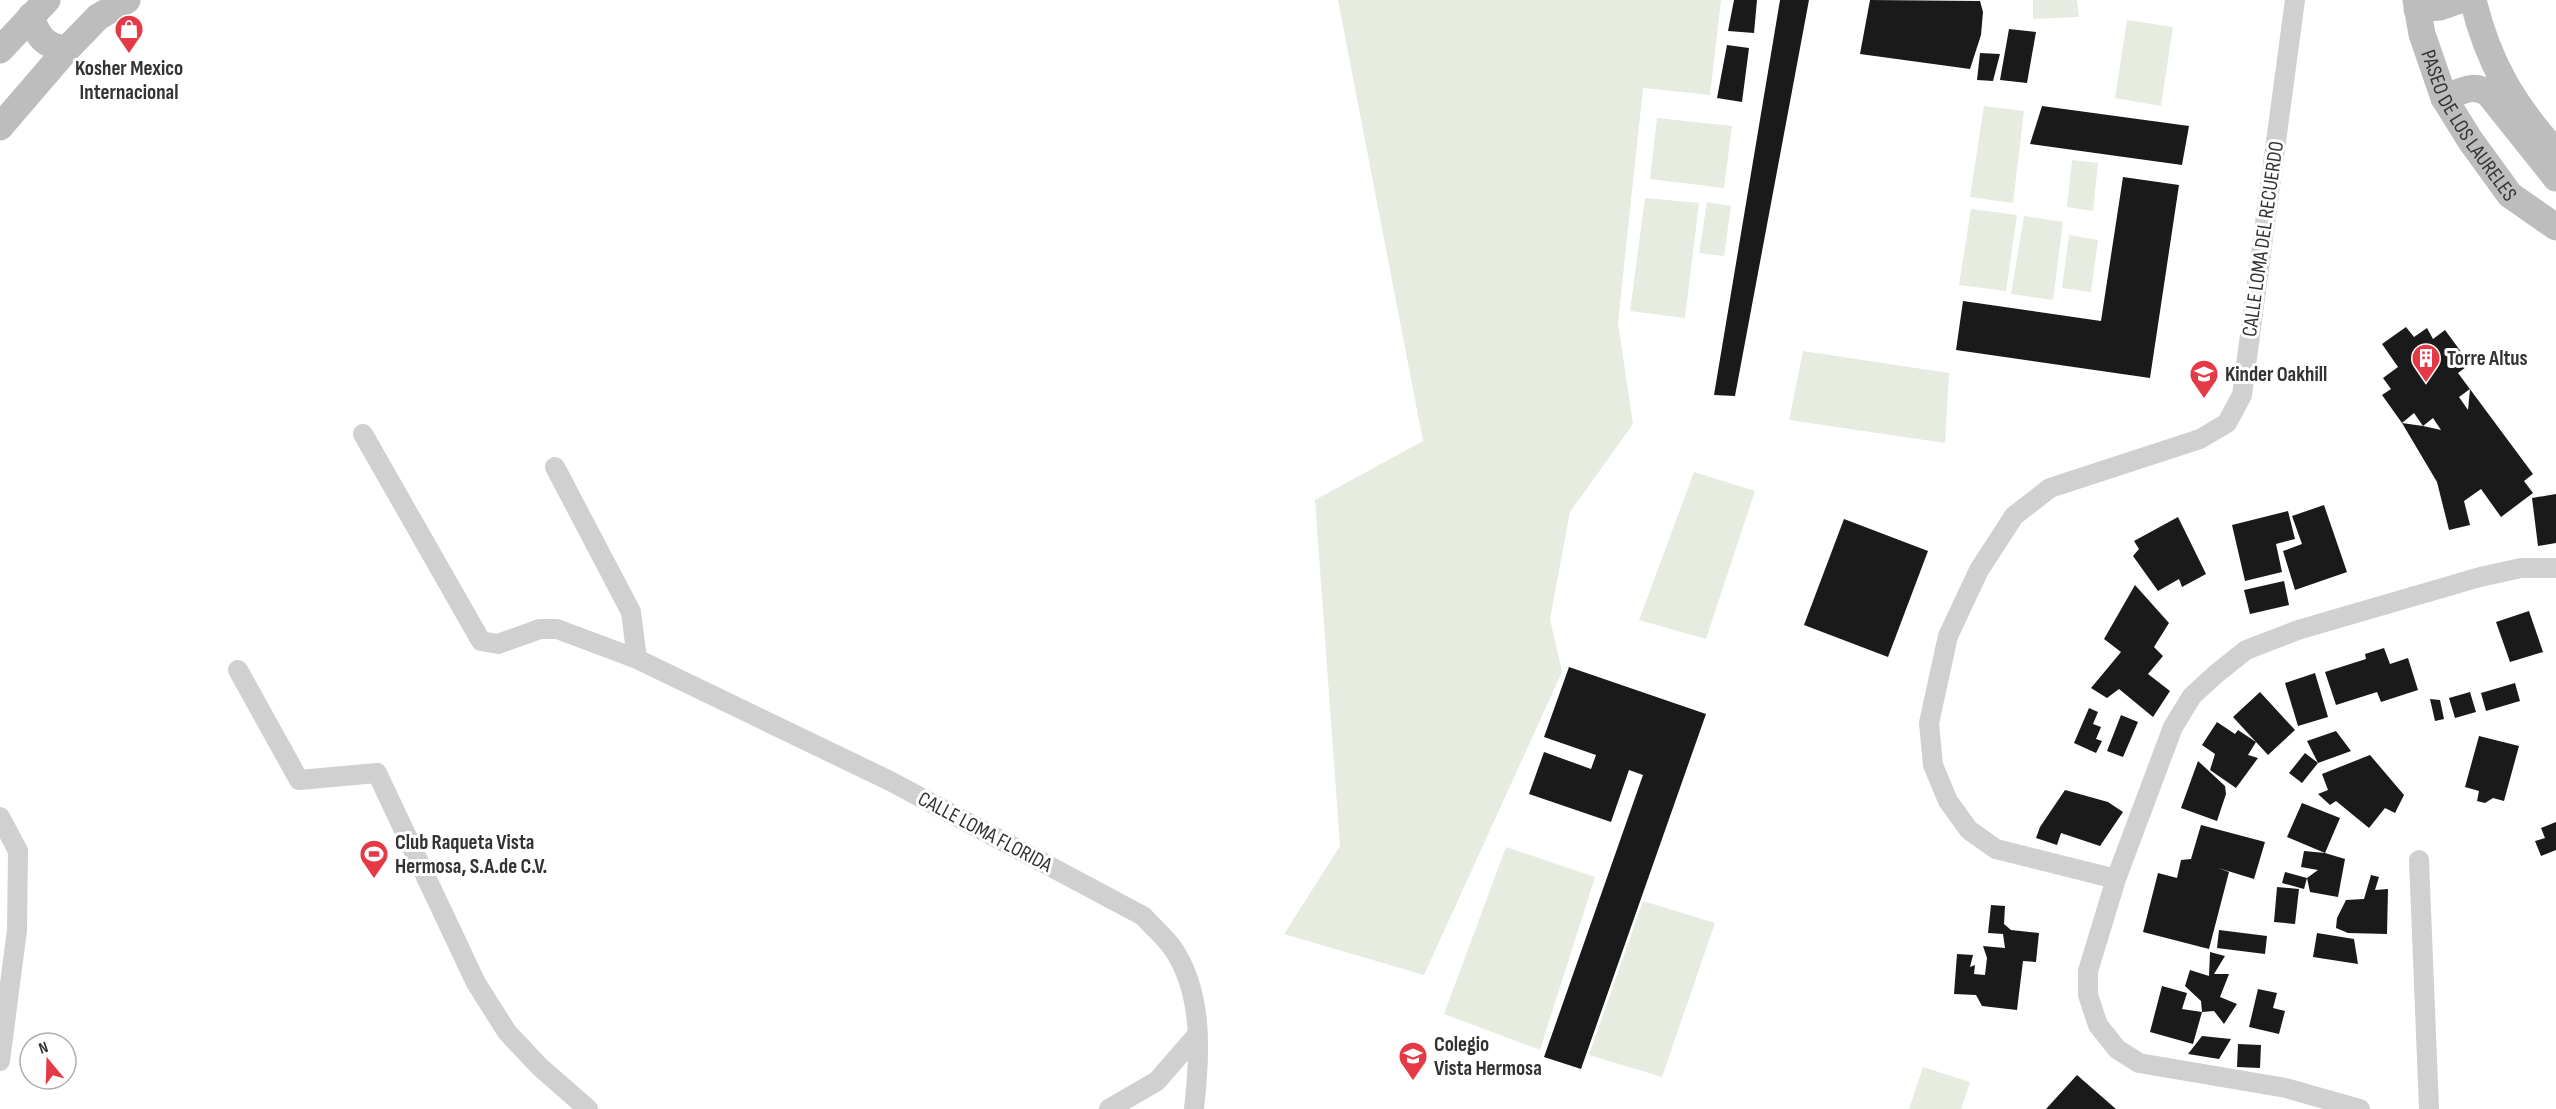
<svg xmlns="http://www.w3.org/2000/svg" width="2556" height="1109" viewBox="0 0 2556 1109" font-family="'Sofia Sans Condensed',sans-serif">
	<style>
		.green { fill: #e6ecdf }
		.building { fill: #1a1a1a; fill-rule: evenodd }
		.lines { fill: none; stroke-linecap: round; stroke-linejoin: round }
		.minor { stroke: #d0d0d0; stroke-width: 20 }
		.secondary { stroke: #bdbdbd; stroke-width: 27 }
		.labels { text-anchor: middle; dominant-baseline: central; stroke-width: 6; stroke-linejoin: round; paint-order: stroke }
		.poi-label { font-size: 21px; font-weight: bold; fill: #333; stroke: #fff; text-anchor: start }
		.street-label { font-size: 21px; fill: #333; stroke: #fff }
	</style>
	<rect width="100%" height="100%" fill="#fff"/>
	<!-- green -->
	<path class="green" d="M1338,0H1721L1710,95L1643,88L1618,323L1633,424L1570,512L1550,619L1562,672L1424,975L1284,934L1340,846L1315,500L1423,441Z
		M2033,0H2077L2079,17L2033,19Z
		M2127,20L2173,27L2161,106L2115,98Z
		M1984,106L2024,111L2013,203L1970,197Z
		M1657,118L1732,126L1724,188L1650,179Z
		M2072,160L2098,163L2093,211L2067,207Z
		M1645,198L1699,203L1685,318L1630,311Z
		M1707,202L1731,206L1724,256L1699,253Z
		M1971,209L2017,215L2006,291L1959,285Z
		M2024,216L2063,222L2053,300L2011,294Z
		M2069,235L2098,240L2091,292L2062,288Z
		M1803,351L1949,373L1945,443L1789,420Z
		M1694,472L1755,491L1706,639L1639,620Z
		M1506,847L1595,877L1540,1050L1444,1014Z
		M1643,901L1715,923L1662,1077L1589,1055Z
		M1923,1067L1970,1082L1961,1109H1909Z"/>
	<!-- building -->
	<path class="building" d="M1734,0H1757L1754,33L1728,31Z
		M1780,0H1809L1735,396L1714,395Z
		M1870,0L1980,1L1983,12L1981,35L1970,69L1860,54Z
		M2009,29L2036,32L2027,83L2000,80Z
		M1727,45L1749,48L1742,102L1717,98Z
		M1980,53L2000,54L1993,81L1977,80Z
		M2042,106L2189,126L2182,165L2030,144Z
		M2123,177L2179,185L2150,378L1956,350L1963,301L2101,321Z
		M2406,327L2414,337L2427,328L2433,339L2445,330L2470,364L2458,373L2533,474L2524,481L2533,493L2501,517L2481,489L2464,501L2470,525L2449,530L2437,482L2402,423L2382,395L2391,389L2383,378L2398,367L2382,344ZM2470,389L2468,410L2459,397ZM2414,413L2423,426L2402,423ZM2433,418L2441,430L2423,426Z
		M2556,494V543L2538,546L2532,498Z
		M2324,505L2347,572L2295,590L2283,551L2302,544L2292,516Z
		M2288,511L2295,539L2276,544L2282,572L2245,581L2232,525Z
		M2178,517L2206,574L2182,587L2179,579L2158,591L2133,556L2139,549L2134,541Z
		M1844,519L1928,551L1888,657L1804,625Z
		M2284,581L2289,605L2250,614L2244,590Z
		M2135,585L2169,623L2154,647L2163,656L2148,674L2170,691L2153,717L2119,689L2107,698L2091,688L2121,652L2104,639Z
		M2529,611L2543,652L2510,662L2496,622Z
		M2384,648L2390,664L2408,658L2418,690L2381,702L2377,692L2336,705L2325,672L2366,659L2365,654Z
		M1569,667L1706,714L1581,1069L1544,1057L1643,775L1629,770L1611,822L1529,794L1544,752L1591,769L1596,755L1544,737Z
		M2315,673L2328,717L2298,726L2285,683Z
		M2515,683L2520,701L2486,711L2481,693Z
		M2260,692L2295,730L2268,755L2233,717Z
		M2470,692L2476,712L2455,718L2449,698Z
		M2430,699L2440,700L2444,719L2435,721Z
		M2089,708L2098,712L2093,724L2101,727L2096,739L2102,741L2096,753L2074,743Z
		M2121,715L2138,722L2123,757L2107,751Z
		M2217,722L2235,734L2238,730L2256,742L2248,755L2258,758L2236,788L2210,770L2215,754L2202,745Z
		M2336,731L2351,751L2318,763L2307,741Z
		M2479,736L2519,746L2504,801L2493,798L2485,803L2477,801L2479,791L2465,787Z
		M2305,753L2318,763L2302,783L2289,773Z
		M2370,755L2404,795L2395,813L2385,808L2369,828L2336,801L2330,805L2318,794L2328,790L2322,774Z
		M2198,761L2225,786L2226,794L2217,821L2181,808Z
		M2065,790L2108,802L2123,812L2100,846L2061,833L2057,845L2036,838L2040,827Z
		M2302,803L2340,818L2325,853L2287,837Z
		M2556,822V850L2541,856L2535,841L2545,838L2541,828Z
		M2201,825L2265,842L2254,879L2218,868L2229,872L2209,949L2143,932L2158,873L2177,878L2181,860L2191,859Z
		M2304,851L2325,853L2345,859L2338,897L2310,892L2307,878L2318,870L2301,867Z
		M2285,872L2307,878L2304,889L2282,883Z
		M2371,875L2379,877L2375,890L2388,889L2387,934L2348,933L2336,928L2337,918L2346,900L2364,899Z
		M2277,887L2299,889L2295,924L2274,922Z
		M1991,905L2005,906L2004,924L2011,930L2039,933L2036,962L2023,961L2017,1010L1982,1006L1976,995L1954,994L1957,954L1973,955L1970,967L1975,965L1974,974L1985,975L1987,958L1983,946L2005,948L2003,934L1988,933Z
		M2219,930L2267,936L2265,954L2217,948Z
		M2317,933L2354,939L2358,964L2313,957Z
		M2210,952L2225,956L2214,974H2229L2220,997L2237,1004L2224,1024L2214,1011L2202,1012L2201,1001L2185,986L2190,970L2209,976Z
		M2162,986L2187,993L2182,1009L2202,1012L2193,1044L2150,1032Z
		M2258,989L2277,993L2273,1008L2285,1011L2279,1034L2249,1027Z
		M2202,1036L2231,1039L2219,1059L2188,1054Z
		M2238,1044L2261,1045L2260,1068L2237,1067Z
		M2077,1075L2116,1109H2046Z"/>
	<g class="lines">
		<!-- minor -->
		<path class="minor" d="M363,434L481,641L498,644L540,629H557L637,659L890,781L1143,916C1152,926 1164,936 1172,947C1204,993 1200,1056 1194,1109
			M555,467L631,612L637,659
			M238,670L299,780L377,773L476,983L507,1032L540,1067L588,1109
			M0,817L18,851L17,930L0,1061
			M2419,860L2429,1109
			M2116,879L1996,849L1969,830L1948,801L1933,765L1929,723L1948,636L1979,570L2014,516L2050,488L2200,439L2227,423L2242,395L2295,0
			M1109,1109L1157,1081L1197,1035
			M2360,1109L2286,1088L2139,1063L2117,1049L2098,1025L2088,995V971L2116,879L2173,727L2192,696L2216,674L2246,650L2298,630L2480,577L2521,568H2556"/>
		<!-- secondary -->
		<g class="secondary">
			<path id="s1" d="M2416,0L2422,34L2444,98L2470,140L2510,195L2556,227"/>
			<path d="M2473,0C2488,62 2513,105 2556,152"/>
			<path d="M2417,9L2440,7L2460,0"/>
			<path d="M31,16C37,36 45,47 67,49"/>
			<path d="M0,50L47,0"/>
			<path d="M2444,98C2460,92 2474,82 2489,94L2556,178"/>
			<path d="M0,127L67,49L98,17L127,0"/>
		</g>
	</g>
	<!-- icons -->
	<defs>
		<g id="shop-pin" transform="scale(1.5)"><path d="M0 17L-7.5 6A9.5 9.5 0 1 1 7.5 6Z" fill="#e63946" stroke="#fff"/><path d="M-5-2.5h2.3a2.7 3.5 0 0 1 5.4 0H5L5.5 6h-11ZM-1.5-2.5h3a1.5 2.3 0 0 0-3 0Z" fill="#fff"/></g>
		<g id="building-pin" transform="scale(1.5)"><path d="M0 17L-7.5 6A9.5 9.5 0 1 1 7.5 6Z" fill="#e63946" stroke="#fff"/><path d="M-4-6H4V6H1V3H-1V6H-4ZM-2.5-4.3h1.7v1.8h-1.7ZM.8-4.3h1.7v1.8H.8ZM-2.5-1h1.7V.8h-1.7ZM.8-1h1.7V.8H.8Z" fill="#fff"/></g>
		<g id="school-pin" transform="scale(1.5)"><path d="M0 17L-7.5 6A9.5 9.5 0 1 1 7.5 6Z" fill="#e63946" stroke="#fff"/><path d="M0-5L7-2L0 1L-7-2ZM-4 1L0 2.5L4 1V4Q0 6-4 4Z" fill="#fff"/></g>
		<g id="stadium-pin" transform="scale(1.5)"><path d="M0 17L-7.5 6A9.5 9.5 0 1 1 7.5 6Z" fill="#e63946" stroke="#fff"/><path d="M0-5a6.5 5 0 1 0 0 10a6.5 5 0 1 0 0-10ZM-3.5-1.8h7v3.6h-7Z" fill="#fff"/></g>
	</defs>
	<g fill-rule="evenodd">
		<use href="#shop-pin" x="129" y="29"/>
		<use href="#building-pin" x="2426" y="358"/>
		<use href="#school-pin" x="2204" y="374"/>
		<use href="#stadium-pin" x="374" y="854"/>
		<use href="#school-pin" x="1413" y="1056"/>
	</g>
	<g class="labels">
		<!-- poi labels -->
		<g class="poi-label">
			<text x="129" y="68" text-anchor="middle">Kosher Mexico<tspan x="129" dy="24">Internacional</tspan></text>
			<text x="2447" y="358">Torre Altus</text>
			<text x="2225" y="374">Kinder Oakhill</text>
			<text x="395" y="842">Club Raqueta Vista<tspan x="395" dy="24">Hermosa, S.A.de C.V.</tspan></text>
			<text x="1434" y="1044">Colegio<tspan x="1434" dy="24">Vista Hermosa</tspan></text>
		</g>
		<!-- street labels -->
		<g class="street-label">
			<text stroke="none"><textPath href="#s1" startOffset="138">PASEO DE LOS LAURELES</textPath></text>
			<text transform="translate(2263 239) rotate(-82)">CALLE LOMA DEL RECUERDO</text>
			<text transform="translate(985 832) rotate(28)">CALLE LOMA FLORIDA</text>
		</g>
	</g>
	<!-- north arrow -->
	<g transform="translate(48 1061) rotate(341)"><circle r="28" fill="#ffffff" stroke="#adadad" stroke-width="1.5"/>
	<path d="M0-4.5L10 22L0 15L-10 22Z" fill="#e63946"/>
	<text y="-9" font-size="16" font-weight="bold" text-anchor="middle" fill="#333333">N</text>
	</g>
</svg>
